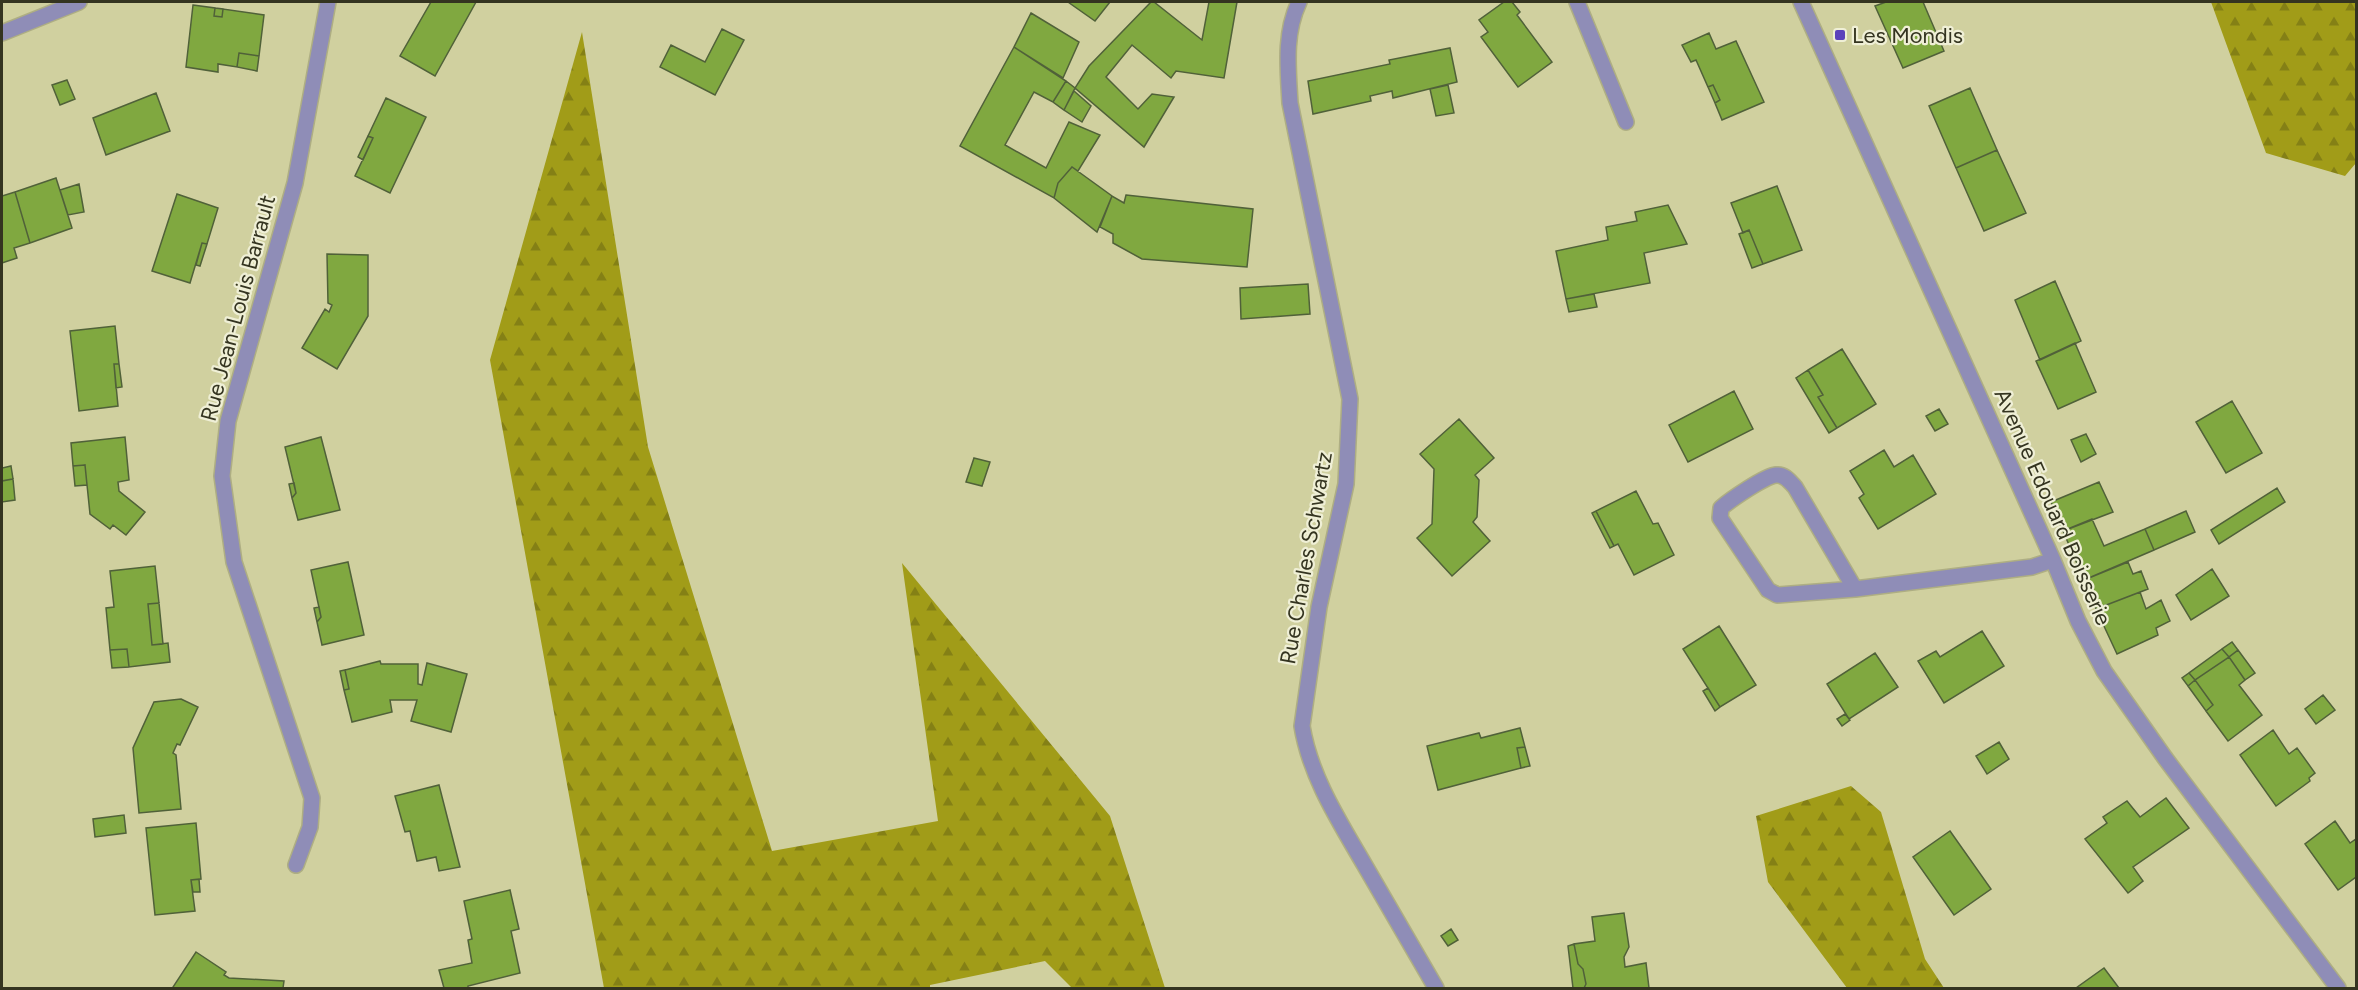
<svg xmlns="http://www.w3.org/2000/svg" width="2358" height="990" viewBox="0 0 2358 990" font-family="Figtree,sans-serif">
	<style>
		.forest { fill: url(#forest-firs) }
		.building { fill: #80a840; stroke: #506139; stroke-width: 1.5 }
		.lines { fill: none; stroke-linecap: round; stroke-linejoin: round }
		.street-casing { stroke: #aeae83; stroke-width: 18 }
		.street { stroke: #8f8db7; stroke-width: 15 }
		.poi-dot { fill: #5c42bb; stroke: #efefd6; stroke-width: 2 }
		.labels { text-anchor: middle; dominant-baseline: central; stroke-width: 4.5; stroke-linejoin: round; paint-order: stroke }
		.poi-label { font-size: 22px; fill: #343420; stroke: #efefd6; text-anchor: start }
		.street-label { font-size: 22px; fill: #343420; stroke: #efefd6 }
	</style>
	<defs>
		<pattern id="forest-firs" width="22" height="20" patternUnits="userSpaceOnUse" patternTransform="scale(1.5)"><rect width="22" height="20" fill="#a19c18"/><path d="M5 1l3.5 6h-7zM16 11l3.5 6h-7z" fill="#848015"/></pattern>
	</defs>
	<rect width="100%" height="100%" fill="#d0d09f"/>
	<!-- forest -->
	<path class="forest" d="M2211,2H2356V163L2345,176L2266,153Z
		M582,32L648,447L772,851L938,821L902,563L1110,816L1165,988H1072L1045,961L930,985V988H604L490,360Z
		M1851,786L1881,812L1925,959L1944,988H1847L1768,882L1756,816Z"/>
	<!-- building -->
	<path class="building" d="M431,2H476L435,76L400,56Z
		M1068,2H1110L1095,21Z
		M1151,2H1154L1202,40L1209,2H1237L1224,78L1176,71L1171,78L1132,45L1106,77L1138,109L1152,94L1174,97L1144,147L1075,88L1089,66Z
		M1504,2H1512L1520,12L1517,15L1552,62L1518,87L1481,37L1488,32L1479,20Z
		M1886,2H1923L1944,51L1903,68L1875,6Z
		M193,5L215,8L214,16L222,17L223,9L264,15L259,56L239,53L237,67L218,64V72L186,67Z
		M215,8L223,9L222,17L214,16Z
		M1031,13L1079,42L1063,78L1014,47Z
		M722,29L744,40L715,95L660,67L671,45L705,62Z
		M1709,33L1716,49L1736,41L1764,102L1722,120L1715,103L1720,100L1713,85L1708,87L1696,60L1691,62L1682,45Z
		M1014,47L1066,81L1053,102L1034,92L1005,145L1046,168L1069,122L1100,135L1078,171L1072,167L1058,183L1054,198L960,146Z
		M1450,48L1457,82L1393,98L1392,91L1370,96L1371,101L1313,114L1308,81L1390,64L1389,60Z
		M239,53L259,56L257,71L237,67Z
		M67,80L75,99L60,105L52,85Z
		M1066,81L1075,88L1064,110L1053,102Z
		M1448,85L1454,113L1436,116L1430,89Z
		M1713,85L1720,100L1715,103L1708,87Z
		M1970,88L1997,150L1956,168L1929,106Z
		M1074,91L1091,106L1082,122L1064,110Z
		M156,93L170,131L106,155L93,118Z
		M386,98L426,117L390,193L355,176L373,138L368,136Z
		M368,136L373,138L363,160L358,157Z
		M1997,150L2026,213L1984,231L1956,168Z
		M1072,167L1112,196L1097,232L1054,198L1058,183Z
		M56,178L72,228L30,243L15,192Z
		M79,184L84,212L68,215L60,190Z
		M1777,186L1802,250L1763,264L1749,230L1743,233L1731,203Z
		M15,192L30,243L14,248L17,258L2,263V196Z
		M177,194L218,208L207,244L202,243L190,283L152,271Z
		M1126,195L1253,209L1247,267L1142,259L1113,243V234L1100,227L1112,196L1124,203Z
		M1668,205L1687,244L1644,253L1650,283L1566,299L1556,251L1608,240L1606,227L1637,221L1635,212Z
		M1749,230L1763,264L1752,268L1739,234Z
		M202,243L207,244L200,266L196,265Z
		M327,254L368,255V316L337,369L302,348L325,309L329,312L332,305L328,303Z
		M2055,281L2081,341L2040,360L2015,300Z
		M1308,284L1310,314L1241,319L1240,288Z
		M1594,294L1597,307L1569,312L1566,299Z
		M115,326L119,364H114L118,406L79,411L70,331Z
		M2075,343L2096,392L2058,409L2036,361Z
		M1842,349L1876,404L1837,428L1818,397L1823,395L1808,370Z
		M114,364H119L122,387L116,388Z
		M1808,370L1823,395L1818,397L1837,428L1829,433L1796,378Z
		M1734,391L1753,429L1688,462L1669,425Z
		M2232,401L2262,453L2226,473L2196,422Z
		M1939,409L1948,424L1935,431L1926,416Z
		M1459,419L1494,458L1475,475L1479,480L1477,517L1473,522L1490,541L1452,576L1417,538L1432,524L1434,469L1420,454Z
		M2086,434L2096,454L2081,462L2071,440Z
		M125,437L129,480L118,482L119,491L145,512L126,535L113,525L110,529L90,514L85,465L73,466L71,443Z
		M321,437L340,510L298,520L292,498L296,493L285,447Z
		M1884,450L1894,467L1913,455L1936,494L1878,529L1859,498L1864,494L1850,471Z
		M974,458L990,462L982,486L966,482Z
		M85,465L87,485L75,486L73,466Z
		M11,466L13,479L2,481V468Z
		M13,479L15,500L2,502V481Z
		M2099,482L2113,512L2063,531L2051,502Z
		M294,483L296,493L292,498L289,484Z
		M2277,488L2285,502L2219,544L2211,530Z
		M1636,491L1653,524L1658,523L1674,555L1634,575L1618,544L1614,546L1596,511Z
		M1596,511L1614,546L1610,548L1592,513Z
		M2186,511L2195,532L2154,550L2145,529Z
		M2092,519L2104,546L2145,529L2154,550L2084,580L2063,531Z
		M348,562L364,635L322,645L317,622L321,617L311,570Z
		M2128,562L2133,574L2141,571L2148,589L2096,609L2084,580Z
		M155,566L159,603L148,604L152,645L168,643L170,662L129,667L127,649L110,650L106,608L114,607L110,571Z
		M2212,569L2229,596L2191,620L2176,595Z
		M2140,592L2146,609L2161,600L2170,621L2156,628L2158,635L2117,654L2096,609Z
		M159,603L163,644L152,645L148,604Z
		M319,607L321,617L317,622L314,608Z
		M1719,626L1756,685L1720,707L1683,649Z
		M1982,631L2004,666L1944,703L1918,661L1936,651L1940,657Z
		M2232,642L2238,650L2229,657L2222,649Z
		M127,649L129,667L112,668L110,650Z
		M2222,649L2229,657L2195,680L2189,673Z
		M2238,650L2255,673L2245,680L2229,657Z
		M1875,653L1898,687L1849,719L1827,684Z
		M2229,657L2245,680L2239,685L2262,715L2228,741L2206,711L2213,705L2195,680Z
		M380,661L381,664H418V684L422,685L427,663L467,674L451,732L411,721L417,700H390L392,712L352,722L344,690L349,689L345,670Z
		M345,670L349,689L344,690L340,671Z
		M2189,673L2195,680L2188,686L2182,678Z
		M2195,680L2213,705L2206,711L2188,686Z
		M1708,688L1720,707L1715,711L1703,691Z
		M2323,695L2335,710L2316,724L2305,709Z
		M181,699L198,707L180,745L177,744L173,753L176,755L181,809L139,813L133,748L154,702Z
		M1845,714L1850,720L1842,726L1837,719Z
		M1520,728L1525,747L1517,748L1521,768L1438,790L1427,746L1479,733L1481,738Z
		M2273,730L2289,754L2297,748L2315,773L2309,778L2310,781L2276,806L2240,755Z
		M1999,742L2009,759L1987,774L1976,756Z
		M1525,747L1530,766L1521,768L1517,748Z
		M439,785L460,867L439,871L436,857L417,861L410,831L405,832L395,796Z
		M2166,798L2189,828L2133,867L2143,881L2128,893L2085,839L2107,823L2103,817L2127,801L2140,817Z
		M124,815L126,833L95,837L93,819Z
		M2335,821L2350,843L2356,839V877L2338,890L2305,844Z
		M196,823L201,879L191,880L195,911L155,915L146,828Z
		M1950,831L1991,889L1954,915L1913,857Z
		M199,879L200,892H193L191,880Z
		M510,890L519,929L511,931L520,973L468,986V988H444L439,970L472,963L468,940L472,939L464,901Z
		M1624,913L1629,947L1624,957L1625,967L1646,963L1649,988H1584L1586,984L1583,969L1578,964L1574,944L1595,941L1592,917Z
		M1451,929L1458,940L1448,946L1441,936Z
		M1574,944L1578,964L1583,969L1586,984L1584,988H1573L1568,946Z
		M196,952L226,972L224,975L229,978L284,981L283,988H176L173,987Z
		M2104,968L2119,988H2076Z"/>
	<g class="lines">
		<!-- street casing -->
		<g class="street-casing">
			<path id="street" d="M1299,2C1284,34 1288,68 1290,103L1350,399L1346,484L1319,607L1302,726C1310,776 1339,821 1364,864C1388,906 1412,947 1436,988
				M1577,2L1626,122
				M1801,2L2053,560L2078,621L2104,671L2165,758L2338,988
				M2,33L79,2
				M1855,589L1795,487C1790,482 1785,474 1776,475C1765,476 1730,500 1721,508L1720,518L1768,590L1777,595L1855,589L2032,567L2053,560
				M296,865L310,827L312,798L234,562L222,476L228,421L295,183L328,2"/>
		</g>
		<!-- street -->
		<use href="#street" class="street"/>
	</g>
	<!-- markers -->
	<rect class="poi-dot" x="1834" y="29" width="12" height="12" rx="3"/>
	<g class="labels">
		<!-- poi labels -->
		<g class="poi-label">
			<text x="1852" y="35">Les Mondis</text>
		</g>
		<!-- street labels -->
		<g class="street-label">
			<text transform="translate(238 308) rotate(-75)">Rue Jean-Louis Barrault</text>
			<text transform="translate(2053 507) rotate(66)">Avenue Edouard Boisserie</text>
			<text transform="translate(1306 558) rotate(-80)">Rue Charles Schwartz</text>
		</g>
	</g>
	<!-- border -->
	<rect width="2358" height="990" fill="none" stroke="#343420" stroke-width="6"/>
</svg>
